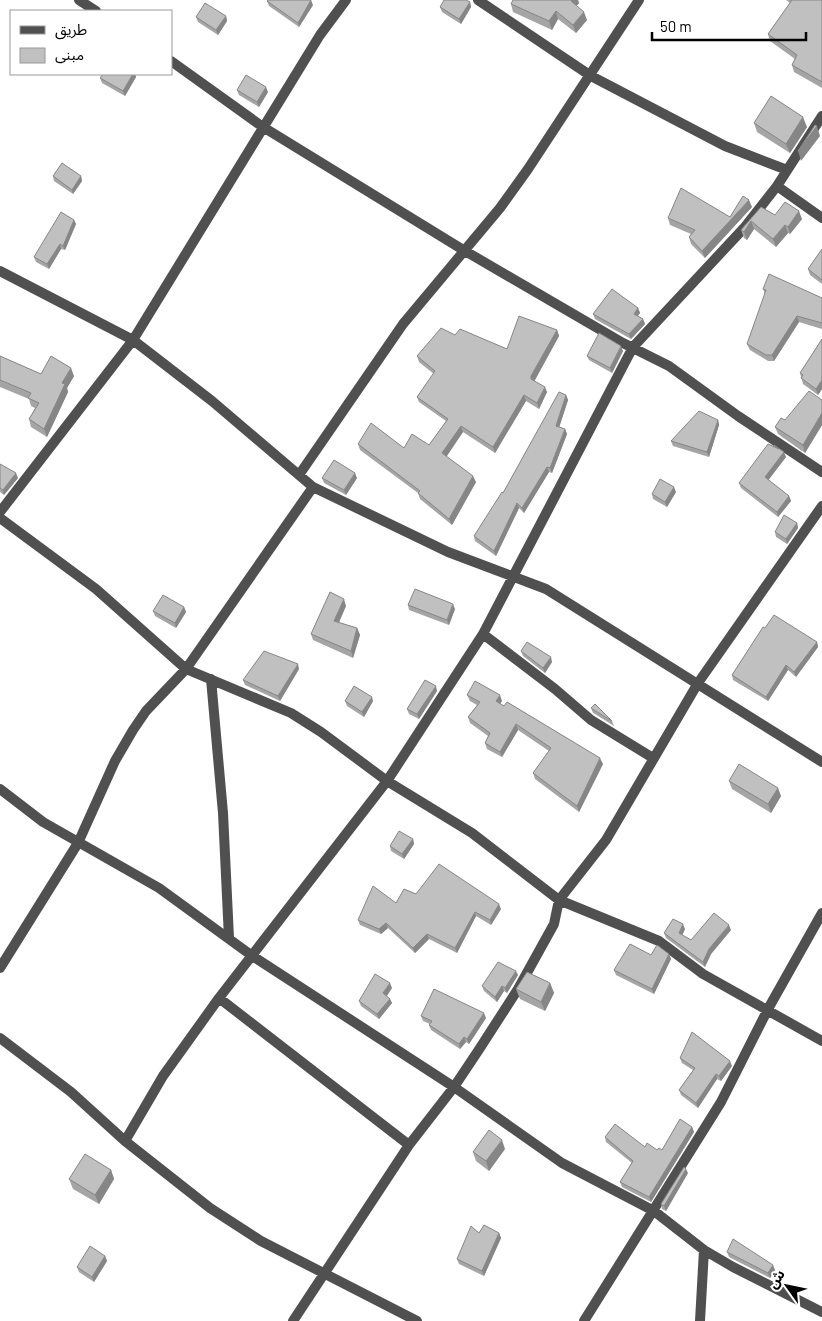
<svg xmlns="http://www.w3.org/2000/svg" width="822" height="1321" viewBox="0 0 822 1321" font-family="Barlow,'Noto Sans Arabic',sans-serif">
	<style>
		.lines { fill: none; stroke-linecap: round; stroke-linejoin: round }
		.street { stroke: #505050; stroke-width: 10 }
		.wall { fill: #a5a5a5 }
		.shaded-wall { fill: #868686 }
		.building { fill: #c0c0c0; stroke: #868686 }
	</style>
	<rect width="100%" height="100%" fill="#fff"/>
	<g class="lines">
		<!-- street -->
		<path class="street" d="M79,0L96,11
			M478,0L591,76L725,146L787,170
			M171,61L263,127L465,251L623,343L669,366L738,416L822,472
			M777,186L822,218
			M0,271L133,340L212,401L313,487L448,552L546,589L822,762
			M299,475L403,324L500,208L528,169L639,0
			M0,512L133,340L320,35L346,0
			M0,518L96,589L186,669L291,713L321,732L387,781L472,833L559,900L659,941L703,974L822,1041
			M483,634L555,689L591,720L653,758
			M211,679L223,813L229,938
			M0,789L43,822L159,888L251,955L454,1087L562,1163L654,1211L704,1250L733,1267L822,1312
			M0,968L78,843L115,761L133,730L146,711L186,669L313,487
			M219,998L409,1145
			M0,1038L71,1092L125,1141L210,1208L261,1241L417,1321
			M125,1141L163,1076L219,998L387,781L483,634L633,347L744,228L777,186L822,116
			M293,1321L409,1145L454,1087L480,1048L518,989L554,924L559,900L606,840L698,683L822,506
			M584,1321L721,1102L768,1009L822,913
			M700,1321L704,1250"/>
	</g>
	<!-- wall -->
	<path class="wall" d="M513,0H578L579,3L576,6L587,20L576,33L558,19L552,30L513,12L511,4Z
		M786,0H822V88L794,72L792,65L795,59L770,41L768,34L790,3Z
		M267,1L313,5L299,27L269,6Z
		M470,2L471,7L461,24L442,12L440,7Z
		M226,16L227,21L218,35L198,22L196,17Z
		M103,74H135L136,77L125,96L102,83L100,78Z
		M237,90L268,92L259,107L239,95Z
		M754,123L807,127L790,153L757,132Z
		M53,176H81L82,181L73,194L54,181Z
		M752,207L705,258L691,244L689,237L691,234L670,225L668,218L730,217Z
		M761,207L775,215L802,219L790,234L788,233L776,247L754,229L747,240L744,238L741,230Z
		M74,220L76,224L65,250L61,249L49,269L36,262L34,257Z
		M822,249V284L810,275L808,269Z
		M763,289L822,298V329L799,322L774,361H768L750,350L747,344L765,294Z
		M638,308L640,313L638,316L643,319L645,324L631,339L595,319L593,314Z
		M557,330L559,336L534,381L547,392L539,409L526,401L495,453L463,432L446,456L476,482L452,525L420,499L418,493L360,450L358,444L404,448L429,445L446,421L419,402L417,397L434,374L419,362L417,356L455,335L507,349Z
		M822,339V389L818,395L803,384L800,373Z
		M623,351L612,373L589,360L587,356Z
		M0,356L41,374L74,376L67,388L68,392L47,437L31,427L29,419L35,408L31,406L29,399L0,387Z
		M566,395L568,400L559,427L565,429L567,434L552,473L549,472L524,513L519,508L496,556L475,541L474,536L503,493Z
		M822,400V425L805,453L778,434L775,427L785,420Z
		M718,420L719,425L709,457L673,446L671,441Z
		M774,445L786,457L768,480L789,496L791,501L778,517L741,488L739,483L775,448Z
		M0,464L18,478L4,495L0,492Z
		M322,478H357L346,495L324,483Z
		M676,492L667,507L653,499L652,494Z
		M797,523L798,528L787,544L776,537L775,532Z
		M408,605L455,609L449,625L409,610Z
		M346,606L339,623L357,628L360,635L353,658L313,640L311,634Z
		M184,607L186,612L176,628L155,616L153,611Z
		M765,628L817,642L818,647L796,677L788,670L768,701L733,680L732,675Z
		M521,651L552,662L545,673L523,656Z
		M299,669L280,701L245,685L243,680Z
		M437,691L419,719L409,714L407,709Z
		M467,695L502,701L500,704L603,764L579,812L535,779L533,773L549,751L518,730L502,757L487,749L485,743L488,736L470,723L468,717L477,705L470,701Z
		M345,701H373L364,717L347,706Z
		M591,708L612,721L614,726L595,714L593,713Z
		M729,781L781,796L771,813L732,789Z
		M413,839L414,844L404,859L391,851L390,846Z
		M416,894L501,909L491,925L476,916L457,953L429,939L415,953L388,928L381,934L360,925L358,920Z
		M685,929L682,935L691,940L731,930L711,954L705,967L666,938L664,933Z
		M669,954L671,959L654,994L616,975L614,970L651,955Z
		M518,975L507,993L504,991L497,1002L484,991L482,986Z
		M550,983L554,993L545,1011L520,999L516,989Z
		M392,988L387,996L390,999L392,1003L379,1019L361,1006L359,1001Z
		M421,1016L486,1018L469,1044L466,1042L460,1049L431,1030L429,1025L430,1024L423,1021Z
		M680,1058L732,1066L721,1081L717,1079L698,1108L681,1095L679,1090L693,1070L682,1063Z
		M692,1127L694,1132L651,1202L622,1187L620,1182L632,1163L606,1142L605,1137L657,1150H662Z
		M505,1149L489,1171L476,1161L473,1152Z
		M111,1170L114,1179L99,1204L73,1189L69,1179Z
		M688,1173L666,1211L662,1209L661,1204Z
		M479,1233H499L501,1238L484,1276L459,1264L457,1259Z
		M727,1252L775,1270L770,1278L729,1257Z
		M105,1256L107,1261L94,1282L79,1272L77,1267Z"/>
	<!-- shaded-wall -->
	<path class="shaded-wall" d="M311,0L313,5L299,27L298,23Z
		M572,0H578L579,3L574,9L571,1Z
		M470,2L471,7L461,24L459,19Z
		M556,11L558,19L552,30L549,21Z
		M584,12L587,20L576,33L573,25Z
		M226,16L227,21L218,35L216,30Z
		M133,74H135L136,77L125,96L123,91Z
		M266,87L268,92L259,107L257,102Z
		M803,117L807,127L790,153L786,144Z
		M817,126L820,136L801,161L798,151Z
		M81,176L82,181L73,194L72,190Z
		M749,200L752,207L705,258L702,251Z
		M799,211L802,219L790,234L788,227Z
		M74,220L76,224L65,250L63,246Z
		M751,221L754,229L747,240L744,232Z
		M785,225L788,233L776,247L773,239Z
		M60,244L61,249L49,269L47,264Z
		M638,308L640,313L636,318L634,314Z
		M797,316L799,322L774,361L772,355Z
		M643,319L645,324L631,339L629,334Z
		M557,330L559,336L534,382L531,379V376Z
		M621,346L623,351L612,373L610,368Z
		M71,368L74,376L67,388L68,392L47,437L44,429L62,383Z
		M822,380V389L818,395L816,389Z
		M545,387L547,392L539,409L537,403Z
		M524,395L526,401L495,453L493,447Z
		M566,395L568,400L558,431L556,426Z
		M822,413V425L805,453L803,445Z
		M718,420L719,425L709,457L707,452Z
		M461,426L463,432L445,459L442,453Z
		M565,429L567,434L552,473L550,468Z
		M784,452L786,457L767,482L765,477Z
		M547,467L549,472L524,513L522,508Z
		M16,473L18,478L4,495L3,490Z
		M355,473L357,478L346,495L344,490Z
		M473,476L476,482L452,525L449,519Z
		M674,487L676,492L667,507L665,502Z
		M789,496L791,501L778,517L777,512Z
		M517,503L519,508L496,556L494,551Z
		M797,523L798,528L787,544L786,539Z
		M344,599L346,606L336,628L334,621Z
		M453,604L455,609L449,625L447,620Z
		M184,607L186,612L176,628L175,623Z
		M357,628L360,635L353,658L351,651Z
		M817,642L818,647L796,677L794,672Z
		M551,657L552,662L545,673L543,668Z
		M298,664L299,669L280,701L278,696Z
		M786,665L788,670L768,701L766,697Z
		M436,686L437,691L419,719L417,714Z
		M500,695L502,701L498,707L496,701Z
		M372,697L373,701L364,717L362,712Z
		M516,724L518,730L502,757L500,752Z
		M600,758L603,764L579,812L577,806Z
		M778,788L781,796L771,813L768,804Z
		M413,839L414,844L404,859L402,854Z
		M499,904L501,909L491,925L490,920Z
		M475,912L476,916L457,953L455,948Z
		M386,923L388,928L381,934L379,929Z
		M683,924L685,929L681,938L679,933Z
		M729,925L731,930L711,954L705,967L703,962L709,949Z
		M427,934L429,939L415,953L413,948Z
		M669,954L671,959L654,994L652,989Z
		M516,971L518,975L507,993L505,988Z
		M390,983L392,988L385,998L383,993Z
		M550,983L554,993L545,1011L541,1002Z
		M502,986L504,991L497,1002L495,997Z
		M390,999L392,1003L379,1019L377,1014Z
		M484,1013L486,1018L469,1044L467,1039Z
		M464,1037L466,1042L460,1049L459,1044Z
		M730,1061L732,1066L721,1081L719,1076Z
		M716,1074L717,1079L698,1108L696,1103Z
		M692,1127L694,1132L651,1202L649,1197Z
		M502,1140L505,1149L489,1171L486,1161Z
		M686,1169L688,1173L666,1211L664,1206Z
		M111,1170L114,1179L99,1204L95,1195Z
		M499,1233L501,1238L484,1276L482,1271Z
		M105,1256L107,1261L94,1282L92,1277Z
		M773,1265L775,1270L770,1278L768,1273Z"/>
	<!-- building -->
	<path class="building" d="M268,0H311L298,23L267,1Z
		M444,0H466L470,2L459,19L440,7Z
		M513,0H572L571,1L584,12L573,25L556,11L549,21L511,4Z
		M792,0H822V82L792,65L797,55L768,34Z
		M205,3L226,16L216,30L196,17Z
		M103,74H133L123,91L100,78Z
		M246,75L266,87L257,102L237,90Z
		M771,96L803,117L786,144L754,123Z
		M815,125L817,126L798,151Z
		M62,163L81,176L72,190L53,176Z
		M681,188L730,217L743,196L749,200L702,251L689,237L695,230L668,218Z
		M785,202L799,211L788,227L785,225L773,239L751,221L744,232L741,230L761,207L775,215Z
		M61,212L74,220L63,246L60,244L47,264L34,257Z
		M822,249V280L808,269Z
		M769,274L822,298V323L797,316L772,355H766L747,344L766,290L763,289Z
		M612,289L638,308L634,314L643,319L629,334L593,314Z
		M519,316L557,330L531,376V379L545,387L537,403L524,395L493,447L461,426L442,453L473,476L449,519L418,493L420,491L358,444L371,423L404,448L412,434L429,445L448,419L417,397L435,371L417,356L441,328L455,335L460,329L507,349Z
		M599,333L621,346L610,368L587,356Z
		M822,339V380L816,389L801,378L803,375L800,373Z
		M0,356L41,374L51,356L71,368L62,383L65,384L44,429L29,419L39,403L28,398L31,393L0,380Z
		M809,391L822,400V413L803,445L775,427L781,418L785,420Z
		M559,392L566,395L556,426L565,429L550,468L547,467L522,508L517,503L494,551L474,536L502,492L503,493Z
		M699,411L718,420L707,452L671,441Z
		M768,444L779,449L774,445L784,452L765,477L789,496L777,512L739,483Z
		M334,460L355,473L344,490L322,478Z
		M0,464L16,473L3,490L0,488Z
		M660,479L674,487L665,502L652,494Z
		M784,515L797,523L786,539L775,532Z
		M415,589L453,604L447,620L408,605Z
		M330,592L344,599L334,621L357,628L351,651L311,634Z
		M163,595L184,607L175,623L153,611Z
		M774,615L817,642L794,672L786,665L766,697L732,675L763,627L765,628Z
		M527,642L551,657L543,668L521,651Z
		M264,651L298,664L278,696L243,680Z
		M425,680L436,686L417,714L407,709Z
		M475,681L500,695L496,701L504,706L507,702L600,758L577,806L533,773L551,748L516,724L500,752L485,743L490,733L468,717L480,702L467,695Z
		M354,686L372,697L362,712L345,701Z
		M595,704L612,721L591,708Z
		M739,764L778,788L768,804L729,781Z
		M399,831L413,839L402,854L390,846Z
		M439,864L499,904L490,920L475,912L455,948L427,934L413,948L386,923L379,929L358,920L373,886L396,903L404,889L416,894Z
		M714,913L729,925L709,949L703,962L664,933L673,919L683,924L679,933L691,940Z
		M630,944L651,955L657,945L669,954L652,989L614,970Z
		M498,962L516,971L505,988L502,986L495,997L482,986Z
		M527,972L550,983L541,1002L516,989Z
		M375,974L390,983L383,993L390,999L377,1014L359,1001Z
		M434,989L484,1013L467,1039L464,1037L459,1044L429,1025L432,1021L421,1016Z
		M692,1032L730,1061L719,1076L716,1074L696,1103L679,1090L695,1068L680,1058Z
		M680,1119L692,1127L649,1197L620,1182L633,1161L605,1137L615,1124L645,1147L647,1143L657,1150L659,1148L662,1150Z
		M489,1130L502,1140L486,1161L473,1152Z
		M85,1154L111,1170L95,1195L69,1179Z
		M684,1167L686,1169L664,1206L661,1204Z
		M484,1225L499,1233L482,1271L457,1259L471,1226L479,1233Z
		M733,1239L773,1265L768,1273L727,1252Z
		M90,1246L105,1256L92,1277L77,1267Z"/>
	<!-- legend -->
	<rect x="10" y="10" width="162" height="65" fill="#ffffff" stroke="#999999"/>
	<rect x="20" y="26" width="25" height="8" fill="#505050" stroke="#999999"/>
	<text x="55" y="35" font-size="15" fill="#000000">طريق</text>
	<rect x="20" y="48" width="25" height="15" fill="#c0c0c0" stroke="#999999"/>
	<text x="55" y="60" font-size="15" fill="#000000">مبنى</text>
	<!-- north arrow -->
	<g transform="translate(787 1286) rotate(303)" stroke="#ffffff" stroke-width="4" paint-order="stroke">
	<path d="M0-4L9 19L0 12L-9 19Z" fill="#000000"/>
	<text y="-8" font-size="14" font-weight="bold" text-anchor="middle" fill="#000000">ش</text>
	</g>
	<!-- scale -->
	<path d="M652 32v8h154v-8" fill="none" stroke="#000000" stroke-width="2.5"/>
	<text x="660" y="32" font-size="15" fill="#000000" stroke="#ffffff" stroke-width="4" paint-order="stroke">50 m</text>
</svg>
